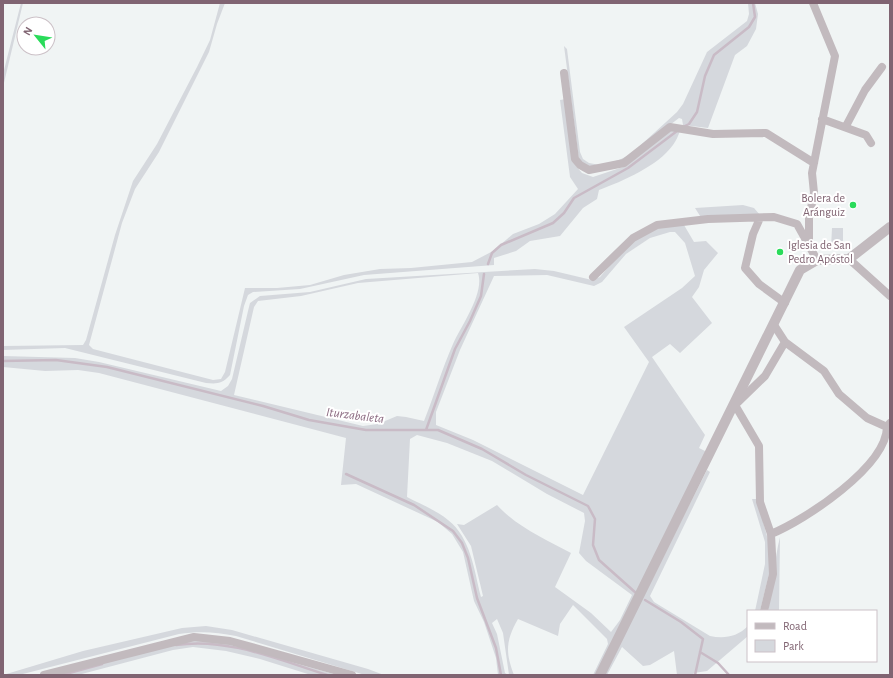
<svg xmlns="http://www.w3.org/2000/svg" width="893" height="678" viewBox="0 0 893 678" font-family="'Alegreya Sans',sans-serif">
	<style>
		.green { fill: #d5d8dd; fill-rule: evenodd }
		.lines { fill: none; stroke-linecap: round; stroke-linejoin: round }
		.stream { stroke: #c9bbc6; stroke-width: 2.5 }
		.minor { stroke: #c2babe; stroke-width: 8 }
		.tertiary { stroke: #c2babe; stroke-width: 10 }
		.poi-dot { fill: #2adb5a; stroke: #fff; stroke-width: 1.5 }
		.labels { text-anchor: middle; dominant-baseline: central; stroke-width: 4; stroke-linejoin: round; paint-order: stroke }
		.poi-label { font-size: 12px; fill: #806472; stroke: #fff; text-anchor: end }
		.water-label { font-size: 13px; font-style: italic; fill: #8b6a81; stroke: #fff }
	</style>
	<rect width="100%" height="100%" fill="#f0f4f4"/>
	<!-- green -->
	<path class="green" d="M21,3H23L3,87V74Z
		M220,3H225L217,24L209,52L159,152L135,189L122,223L89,345L93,349L213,380L221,379L225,372L245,288H277L310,285L344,275L380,269L411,268L472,262L493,251L513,234L539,224L555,214L578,189L570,177L560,100L566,99L576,166L582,173L593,177L626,166L671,129L680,131C678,136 676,141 673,145C658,166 623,181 599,190L597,199L583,208L560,236L530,241L516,251L494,258V265L364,275L300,289L253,292L248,295L244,306L230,375C222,384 217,384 206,383L65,348L3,350V346L83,345L86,340L115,235L133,181L157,144L197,67L210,40Z
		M748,3H755L758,14L756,29L747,46L735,55L708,128L683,125L682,119L679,118L623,161L587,167L579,160L564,46L567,49L580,152L583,159L589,163L600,165L619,160L631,154L677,112L683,104L707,52L747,21L749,14Z
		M743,205L754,208L760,215L702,219L695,208Z
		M684,225L694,242L706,241L718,253L704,270L699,287L692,297L712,323L680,353L670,344L652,357L705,435L699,448L707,452L596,675H593L608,644L607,639L573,605L560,624L558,636L518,619C506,640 505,652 514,675H509L503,633L497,619L492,623L497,634L505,673L508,675H498L496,658L484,622L474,601L463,552L452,534L438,522L356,484L341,485L346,438L99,373L78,370L45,371L3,367V356L75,358L99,362L221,391L228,386L232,379L248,311L250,303L260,296L310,292L366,279L535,269L554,271L592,280L600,277L627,245L661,226ZM670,232H675L685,243L695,276L682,288L624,327L649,362L583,495L473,440L436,425V412L460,350L494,276L547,275L594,286L602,282L626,254L650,238ZM478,273C485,293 461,326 453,344C442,369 434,396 424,421L406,417L397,416L378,424L363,426L234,395L254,307L258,301L301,296L358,283ZM417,435L447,443L492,461L547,494L584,513L585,521L579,553L586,561L632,595L620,620L611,632L591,613L555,587L571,553C545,539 517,527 497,505L464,525L457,524L471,546L483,596L481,597C474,570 471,538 448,520C436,510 420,504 407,497L410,439Z
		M832,228H843V246L831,248Z
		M707,470L710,472L650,596L654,602L710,636C724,639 737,637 748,626V636L707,671L694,673L693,675H677L674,651L650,665L643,666L622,647L607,675H604Z
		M752,499H757L771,551L769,574L760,611H755L765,564V542Z
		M780,537L779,611H768C773,587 774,561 780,537Z
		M206,626L232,630L368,669L384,675H365L236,636C216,632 199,631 179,634L19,675H3L83,651L182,628Z
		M203,640L224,643L337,675H311L260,659L226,651L193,647L173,650L78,675H51L183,641Z"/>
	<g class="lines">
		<!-- stream -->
		<path class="stream" d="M683,127L689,124L697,112L705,76L714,55L749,27L755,17L753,3
			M488,264L492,253L501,245L553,223L564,213L574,198L628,168L677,131
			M3,361L56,360L107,367L263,406L309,420L366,430H438L482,449L526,475L588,506L595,519L593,545L599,560L636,593
			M426,430L455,349L470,321L481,296L484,274
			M346,474L414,505L453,531L462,543L468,558L477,598L496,648L501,675
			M645,600L681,622L703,639L695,675
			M176,645C227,637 279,660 327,675
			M700,652L718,663L729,675
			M62,675L102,664"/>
		<!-- minor -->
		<path class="minor" d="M564,73L575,159L580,165L589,170L624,163L670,127L713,134L766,133L814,163
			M822,119L866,135L871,143
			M846,126L865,90L882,67
			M760,218L753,234L745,268L759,284L785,303
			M809,242V218L814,193L812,173L835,56L813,3
			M849,259L890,296
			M593,277L633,238L657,225L708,219L774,217L797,224L817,260
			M785,342L824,371L839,394L867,418L887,427
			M771,534C805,520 886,467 887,427L890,423
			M764,611L773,574L771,534L760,502L759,446L735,405L765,376L785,342L774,325
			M44,675L194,637L230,641L352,675"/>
		<!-- tertiary -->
		<path class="tertiary" d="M600,675L800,270L817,260L849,259L890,227"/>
	</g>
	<!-- markers -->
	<g class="poi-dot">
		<circle cx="853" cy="205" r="4"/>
		<circle cx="780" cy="252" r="4"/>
	</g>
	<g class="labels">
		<!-- poi labels -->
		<g class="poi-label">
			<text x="845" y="198">Bolera de<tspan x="845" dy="14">Aránguiz</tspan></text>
			<text x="788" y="245" text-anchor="start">Iglesia de San<tspan x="788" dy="14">Pedro Apóstol</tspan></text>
		</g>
		<!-- water labels -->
		<g class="water-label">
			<text transform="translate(355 416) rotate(7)">Iturzabaleta</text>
		</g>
	</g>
	<!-- border -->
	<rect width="893" height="678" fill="none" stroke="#806472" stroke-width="8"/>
	<!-- legend -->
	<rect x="747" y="610" width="130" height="52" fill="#ffffff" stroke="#ccc1c7"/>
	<rect x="755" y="623" width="20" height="6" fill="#c2babe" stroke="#ccc1c7"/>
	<text x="783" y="630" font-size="12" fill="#806472">Road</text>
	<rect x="755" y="640" width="20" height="12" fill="#d5d8dd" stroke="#ccc1c7"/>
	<text x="783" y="650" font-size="12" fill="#806472">Park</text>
	<!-- north arrow -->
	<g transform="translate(36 36) rotate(300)"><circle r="19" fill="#ffffff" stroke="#ccc1c7"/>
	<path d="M0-3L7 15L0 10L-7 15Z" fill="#2adb5a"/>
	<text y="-6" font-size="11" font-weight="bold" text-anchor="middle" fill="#806472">N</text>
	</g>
</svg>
